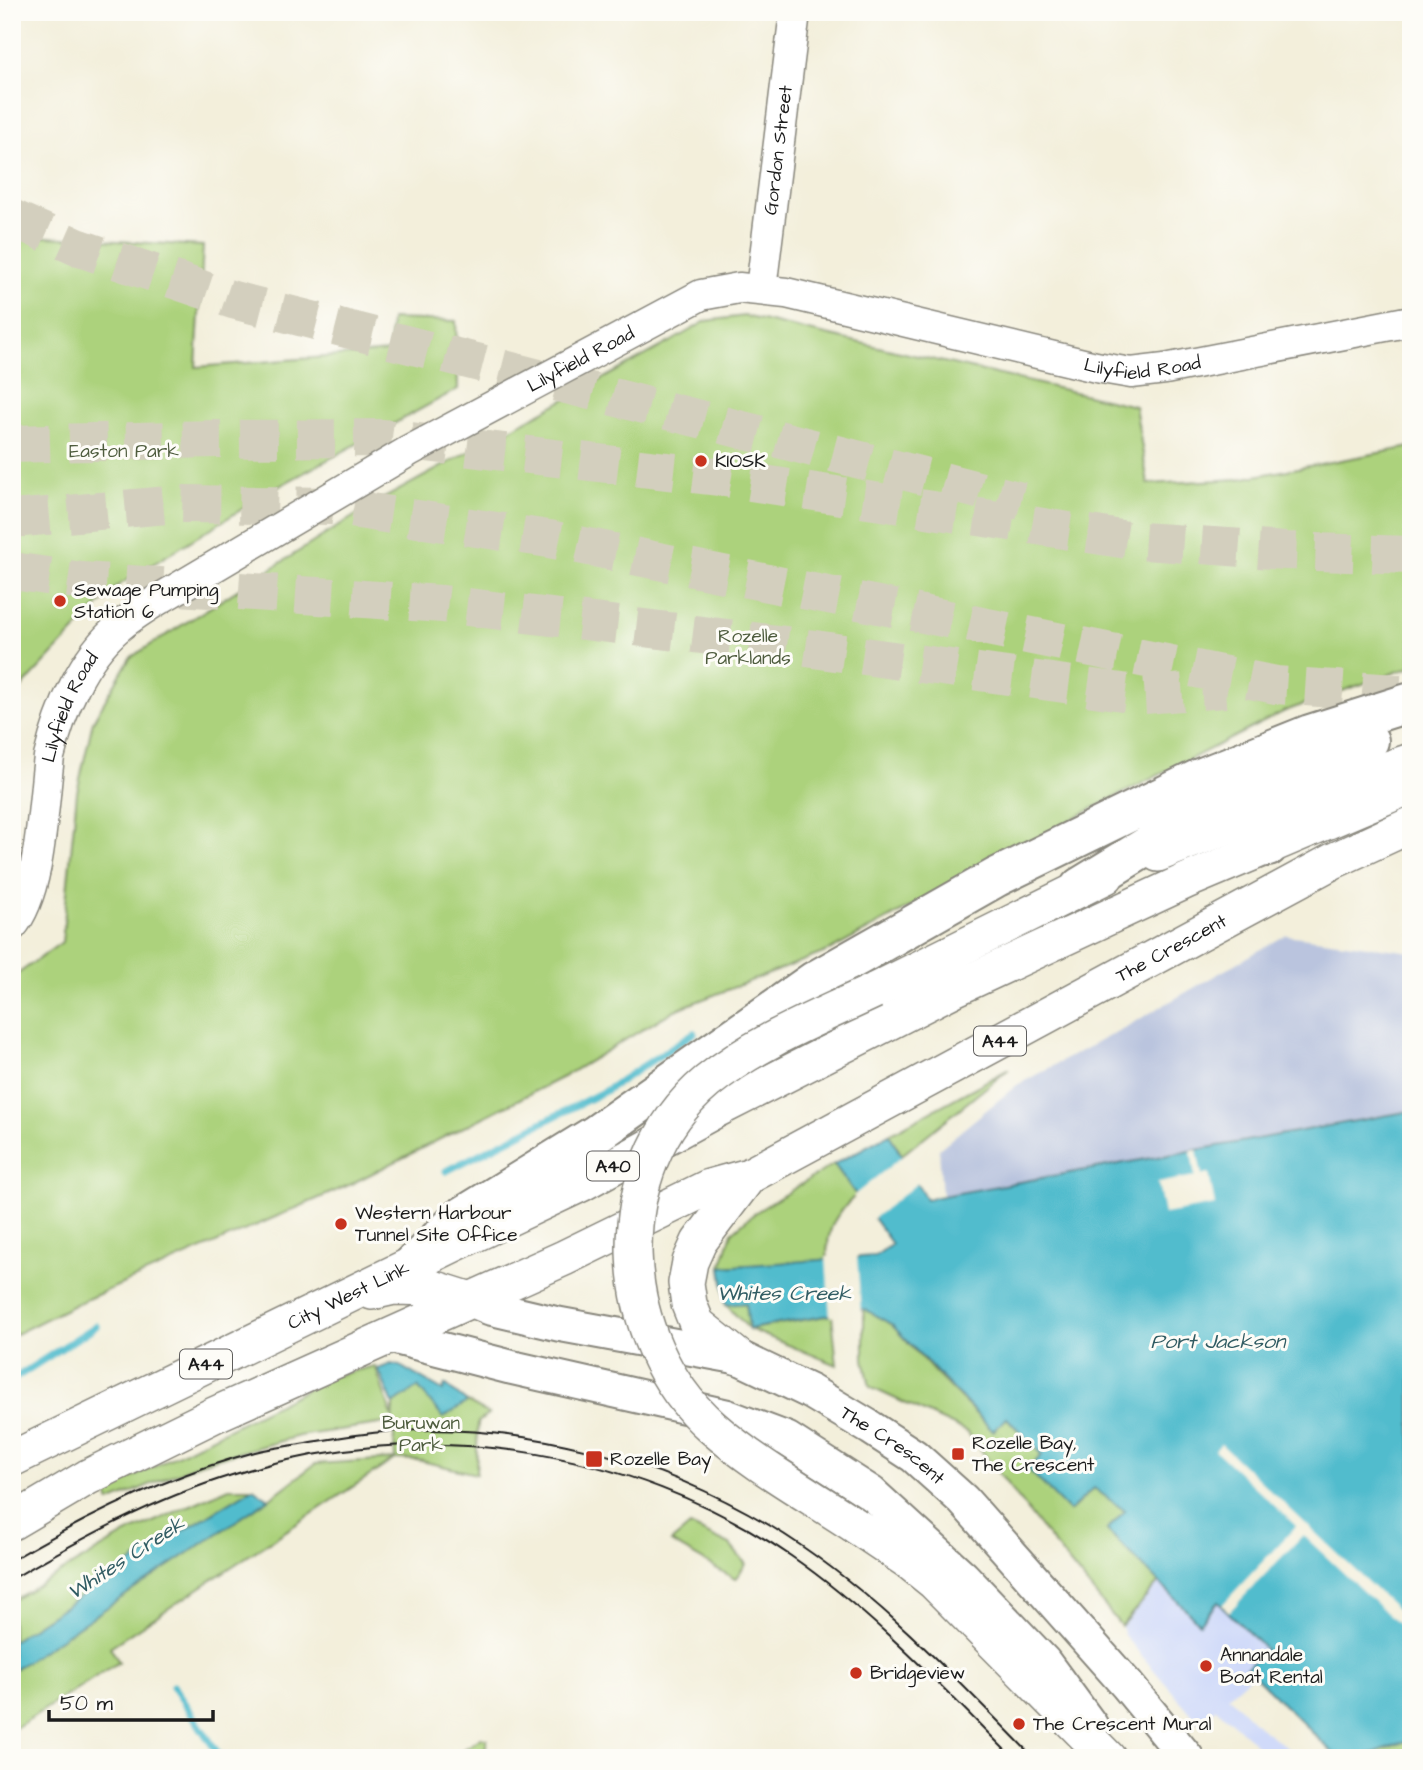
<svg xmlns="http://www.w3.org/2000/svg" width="1423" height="1770" viewBox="0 0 1423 1770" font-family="'Architects Daughter',sans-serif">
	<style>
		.built { fill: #d0daf9 }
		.industrial { fill: #bac4de }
		.green { fill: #acd27c; stroke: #64774c; stroke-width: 2 }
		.water { fill: #51bccd; stroke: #366c74; stroke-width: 2 }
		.pier { fill: #f3efdb }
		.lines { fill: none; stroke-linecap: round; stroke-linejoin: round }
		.stream { stroke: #51bccd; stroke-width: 7 }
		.motorway-tunnel { stroke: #d3cfbe; stroke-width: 38; stroke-dasharray: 38 19; stroke-linecap: butt }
		.secondary-casing { stroke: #88867c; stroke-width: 33 }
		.primary-casing { stroke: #88867c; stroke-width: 37 }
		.trunk-casing { stroke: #88867c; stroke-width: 38 }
		.motorway-casing { stroke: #88867c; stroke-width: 42 }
		.secondary { stroke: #fff; stroke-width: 30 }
		.primary { stroke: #fff; stroke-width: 33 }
		.trunk { stroke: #fff; stroke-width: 35 }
		.motorway { stroke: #fff; stroke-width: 38 }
		.tram { stroke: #1c1c1c; stroke-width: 2 }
		.trunk-bridge-casing { stroke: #88867c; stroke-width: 38; stroke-linecap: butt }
		.trunk-bridge { stroke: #fff; stroke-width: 35 }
		.poi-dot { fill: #c8321e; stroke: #fdfcf7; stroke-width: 2.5 }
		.labels { text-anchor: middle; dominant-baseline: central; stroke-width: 6; stroke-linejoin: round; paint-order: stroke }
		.shield { fill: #fdfcf7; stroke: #605f5e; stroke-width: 2 }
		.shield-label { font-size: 18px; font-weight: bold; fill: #1c1c1c }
		.street-label { font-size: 19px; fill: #1c1c1c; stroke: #fdfcf7 }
		.park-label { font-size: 19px; fill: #4e5c3e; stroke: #fdfcf7 }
		.poi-label { font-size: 19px; fill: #1c1c1c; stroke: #fdfcf7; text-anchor: start }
		.water-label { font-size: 21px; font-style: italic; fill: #315c63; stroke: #fdfcf7 }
	</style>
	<rect width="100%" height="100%" fill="#fdfcf7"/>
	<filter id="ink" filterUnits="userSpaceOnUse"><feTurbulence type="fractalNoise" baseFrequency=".0143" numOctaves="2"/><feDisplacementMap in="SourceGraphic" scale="14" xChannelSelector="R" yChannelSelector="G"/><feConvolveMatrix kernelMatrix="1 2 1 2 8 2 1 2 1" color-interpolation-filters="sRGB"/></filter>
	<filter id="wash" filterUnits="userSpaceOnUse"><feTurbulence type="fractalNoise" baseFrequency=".00686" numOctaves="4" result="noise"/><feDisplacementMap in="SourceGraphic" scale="28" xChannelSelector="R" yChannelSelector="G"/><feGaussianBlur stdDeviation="1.57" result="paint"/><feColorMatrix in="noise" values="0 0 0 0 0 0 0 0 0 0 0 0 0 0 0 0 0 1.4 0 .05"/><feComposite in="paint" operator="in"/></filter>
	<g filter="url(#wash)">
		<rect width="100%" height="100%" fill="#f3efdb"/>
		<!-- built -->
		<path class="built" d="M1159,1582L1199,1622L1218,1602L1266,1649L1247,1667L1253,1674L1228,1696L1258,1726L1299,1756L1297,1758H1271L1216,1708L1200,1724L1124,1635L1122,1626Z"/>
		<!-- industrial -->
		<path class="industrial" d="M1286,935L1411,952V1110L942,1196L939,1149L1017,1085L1117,1032Z"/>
		<!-- green -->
		<path class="green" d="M12,235L203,246L196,367L389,352L391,319L456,321L458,389L283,484L116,587L12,698Z
			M744,316L1135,406L1148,484L1239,479L1411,447V667L1285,711L1078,816L831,950L675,1010L563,1077L349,1185L76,1304L12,1336V978L62,942L77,792L93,721L130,658L375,503L670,342L706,321Z
			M1009,1069L902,1155L889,1134Z
			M834,1164L856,1195C833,1217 827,1228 827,1260L721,1267L732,1232L756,1212Z
			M746,1303L750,1329L832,1315L837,1365L749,1329L726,1305Z
			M864,1309L891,1324L936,1374L993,1431L1007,1418L1042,1455L1029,1470L1070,1511L1094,1488L1126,1511L1107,1530L1159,1582L1121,1626L1048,1537L967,1432L870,1387L864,1359Z
			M375,1366L393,1419V1404L419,1386L442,1417L467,1402L489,1414L478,1422L476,1474L417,1460L395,1459L110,1647L119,1662L12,1730V1671L269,1499L315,1464L395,1459L393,1422L299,1436L200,1463L110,1502L106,1491L333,1376Z
			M229,1488H253L136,1560L12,1641V1602L17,1598L126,1534Z
			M690,1526L730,1545L746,1564L735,1579L671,1542Z
			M481,1738L487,1740L484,1758H451Z
			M1411,1739V1758H1360Z"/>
		<!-- water -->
		<path class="water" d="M1411,1111V1739L1360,1758H1338L1247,1668L1265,1649L1218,1602L1199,1623L1107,1530L1125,1511L1094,1488L1069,1511L1028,1469L1042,1455L1007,1418L993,1431L891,1324L864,1309L749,1329L746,1303L726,1305L721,1267L875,1256L892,1244L834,1164L889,1134L926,1199Z
			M391,1364L400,1366L443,1391L445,1385L467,1402L443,1418L418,1387L393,1404L378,1369Z
			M253,1488L269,1499L12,1671V1641L136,1560Z"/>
		<!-- pier -->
		<path class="pier" d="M1197,1150L1202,1175L1209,1174L1215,1205L1164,1214L1158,1183L1195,1176L1191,1151Z
			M905,1154L920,1181L871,1220L853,1196Z
			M857,1255L861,1313L830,1317L826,1257Z
			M1221,1444L1407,1619L1400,1626L1303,1535L1229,1612L1222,1605L1296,1526L1215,1450Z"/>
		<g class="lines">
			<!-- stream -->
			<path class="stream" d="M446,1171L605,1091L694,1033
				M12,1380L96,1326
				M173,1686L221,1758"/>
		</g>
	</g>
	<g filter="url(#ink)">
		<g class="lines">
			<!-- motorway-tunnel -->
			<path class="motorway-tunnel" d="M12,218L77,247L233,300L1021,501
				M12,444L217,439L384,438L718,477L1128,540L1286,551L1411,555
				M12,519L178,504L332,506L549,539L1276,685L1411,694
				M12,571L82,581L443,604L778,644L1144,695L1225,689"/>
			<!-- secondary casing -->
			<g class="secondary-casing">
				<g id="secondary">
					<path id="s1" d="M761,289L795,12"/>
					<path id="s2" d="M12,926C41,894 43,802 49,757C60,711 82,658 120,626C131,617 144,609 156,601L409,451L701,295L739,288L786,293L1096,367L1131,373L1165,369L1411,321"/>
				</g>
			</g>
			<!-- primary casing -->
			<g class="primary-casing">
				<g id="primary">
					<path id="s3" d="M471,1300L490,1308L558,1324L738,1357L811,1392L871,1428L914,1456L963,1500L1127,1685L1187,1758"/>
					<path d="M390,1336L510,1367L726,1416L787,1439L871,1493L963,1577L1044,1662L1091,1726"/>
				</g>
			</g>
			<!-- trunk casing -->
			<g class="trunk-casing">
				<g id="trunk">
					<path d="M1158,854L1281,805L1411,761"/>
					<path d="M874,991L1106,876"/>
					<path d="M372,1292L394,1287L433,1288L471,1300"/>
					<path d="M738,1357L697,1324L689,1304L686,1283L690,1262L699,1242L749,1176"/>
					<path id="s4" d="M12,1459L452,1245L581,1184L714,1111L954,989L1186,881L1411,786"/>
					<path id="s5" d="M12,1522L88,1477L214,1415L564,1258L709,1187L749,1176L1333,861L1411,825"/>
					<path d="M856,1526L908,1561L934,1582L1108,1758"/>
				</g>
			</g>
			<!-- motorway casing -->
			<g class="motorway-casing">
				<path id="motorway" d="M1268,847C1275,812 1289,793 1312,765
					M1080,887L1200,814L1316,761L1369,741
					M414,1263L460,1218L595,1135L814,981L997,877L1200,778L1310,734L1411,702"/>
			</g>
			<!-- secondary -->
			<use href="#secondary" class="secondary"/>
			<!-- primary -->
			<use href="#primary" class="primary"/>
			<!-- trunk -->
			<use href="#trunk" class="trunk"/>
			<!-- motorway -->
			<use href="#motorway" class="motorway"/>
			<!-- tram -->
			<path class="tram" d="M12,1560C87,1516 171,1474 255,1452C272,1448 289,1446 306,1443C336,1438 368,1432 398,1431C527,1424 659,1459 769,1525C869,1585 953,1675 1034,1758
				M12,1579C82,1538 154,1499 232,1475C418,1415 629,1445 791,1556C873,1613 942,1687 1013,1758"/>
			<!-- trunk-bridge casing -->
			<g class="trunk-bridge-casing">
				<path id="trunk-bridge" d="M856,1526C808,1494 755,1465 712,1427C614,1341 604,1168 707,1082C756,1042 817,1018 874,991"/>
			</g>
			<!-- trunk-bridge -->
			<use href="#trunk-bridge" class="trunk-bridge"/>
		</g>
	</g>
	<!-- markers -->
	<g class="poi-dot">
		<circle cx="701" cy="461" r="7"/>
		<circle cx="60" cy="601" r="7"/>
		<circle cx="341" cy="1224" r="7"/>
		<rect x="951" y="1447" width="14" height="14" rx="3.5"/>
		<rect x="585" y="1450" width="18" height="18" rx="3.5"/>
		<circle cx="1206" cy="1666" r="7"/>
		<circle cx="856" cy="1673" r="7"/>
		<circle cx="1019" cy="1724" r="7"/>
	</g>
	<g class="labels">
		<!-- shield labels -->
		<g class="shield">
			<rect x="974" y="1026.5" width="52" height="29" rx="5"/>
			<rect x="587" y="1151.5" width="52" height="29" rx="5"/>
			<rect x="180" y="1349.5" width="52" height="29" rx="5"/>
		</g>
		<g class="shield-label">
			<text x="1000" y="1041">A44</text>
			<text x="613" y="1166">A40</text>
			<text x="206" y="1364">A44</text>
		</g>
		<!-- street labels -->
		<g class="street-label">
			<text stroke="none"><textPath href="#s1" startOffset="140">Gordon Street</textPath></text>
			<text stroke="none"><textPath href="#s2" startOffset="859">Lilyfield Road</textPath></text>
			<text stroke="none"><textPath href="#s2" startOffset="1447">Lilyfield Road</textPath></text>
			<text stroke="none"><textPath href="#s2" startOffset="229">Lilyfield Road</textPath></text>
			<text stroke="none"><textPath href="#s5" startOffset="1295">The Crescent</textPath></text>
			<text stroke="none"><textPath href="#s4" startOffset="374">City West Link</textPath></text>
			<text stroke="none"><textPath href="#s3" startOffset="452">The Crescent</textPath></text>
		</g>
		<!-- park labels -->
		<g class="park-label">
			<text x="124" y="451">Easton Park</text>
			<text x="748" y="636">Rozelle<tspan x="748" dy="22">Parklands</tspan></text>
			<text x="421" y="1423">Buruwan<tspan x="421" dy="22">Park</tspan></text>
		</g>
		<!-- poi labels -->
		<g class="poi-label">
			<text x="715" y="461">KIOSK</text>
			<text x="74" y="590">Sewage Pumping<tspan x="74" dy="22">Station 6</tspan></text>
			<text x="355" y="1213">Western Harbour<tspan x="355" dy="22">Tunnel Site Office</tspan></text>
			<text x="972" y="1443">Rozelle Bay,<tspan x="972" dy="22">The Crescent</tspan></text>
			<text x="610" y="1459">Rozelle Bay</text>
			<text x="1220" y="1655">Annandale<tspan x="1220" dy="22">Boat Rental</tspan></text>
			<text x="870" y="1673">Bridgeview</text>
			<text x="1033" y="1724">The Crescent Mural</text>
		</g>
		<!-- water labels -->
		<g class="water-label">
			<text x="784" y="1293">Whites Creek</text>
			<text x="1218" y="1341">Port Jackson</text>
			<text transform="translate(126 1558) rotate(-33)">Whites Creek</text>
		</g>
	</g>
	<!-- margin -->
	<rect width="1423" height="1770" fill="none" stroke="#fdfcf7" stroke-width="42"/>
	<!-- scale -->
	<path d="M49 1710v10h164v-10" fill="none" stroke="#1c1c1c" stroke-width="3.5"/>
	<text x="60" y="1710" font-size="21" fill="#1c1c1c" stroke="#fdfcf7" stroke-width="5" paint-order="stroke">50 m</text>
</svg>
